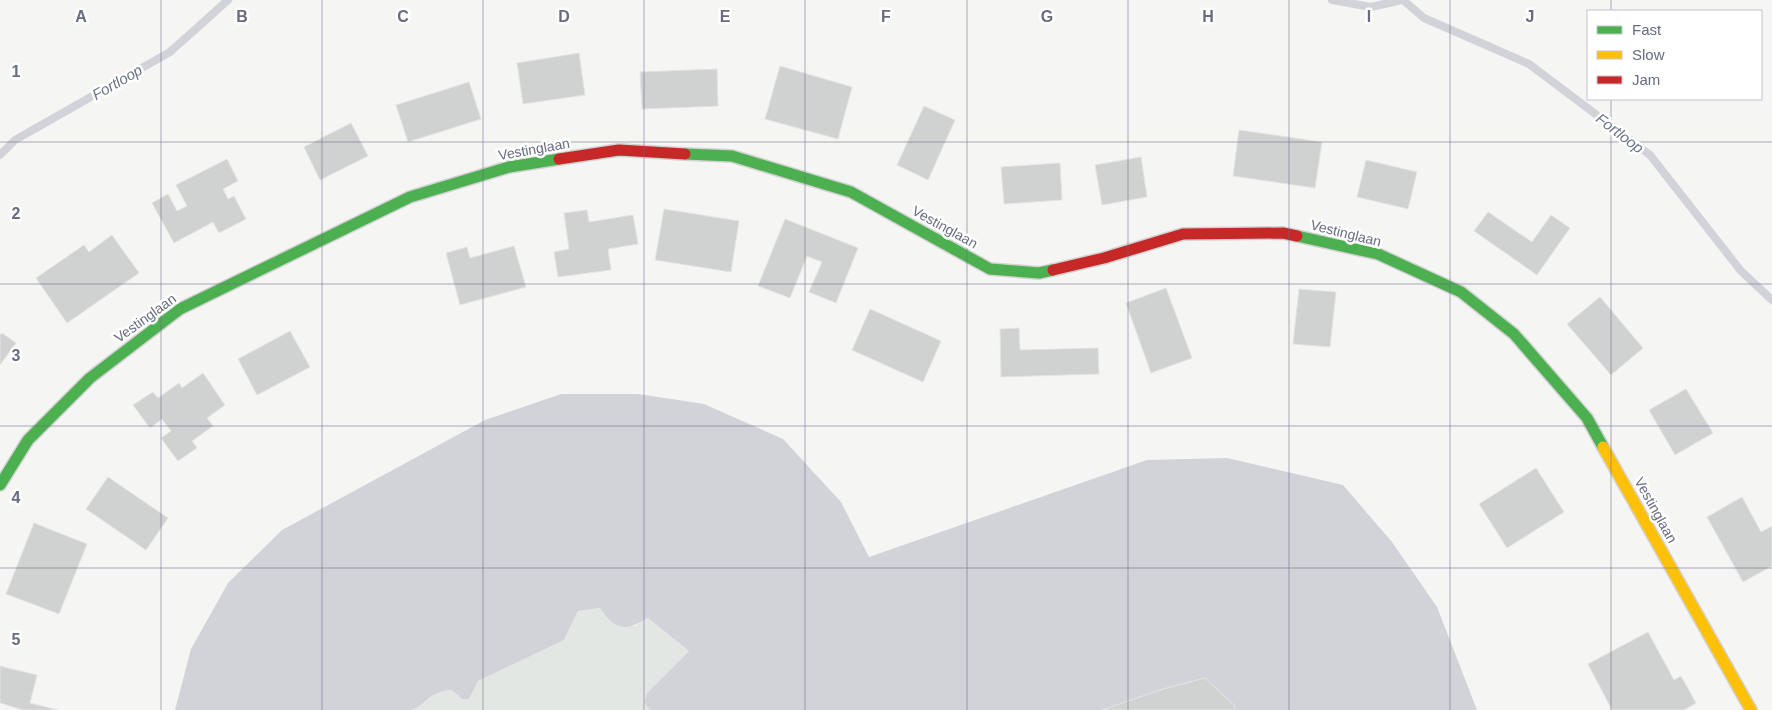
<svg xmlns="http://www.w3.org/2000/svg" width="1772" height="710" viewBox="0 0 1772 710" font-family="Helvetica,sans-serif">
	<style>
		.green { fill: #e3e7e3 }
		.water { fill: #d1d3d9 }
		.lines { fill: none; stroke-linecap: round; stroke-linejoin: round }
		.stream { stroke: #d1d3d9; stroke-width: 8 }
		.building { fill: #d0d1d1; stroke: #e4e4e4 }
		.fast-casing { stroke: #d2d2d3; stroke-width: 14 }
		.slow-casing { stroke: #d2d2d3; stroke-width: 14 }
		.jam-casing { stroke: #d2d2d3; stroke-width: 14 }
		.fast { stroke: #4caf50; stroke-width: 11 }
		.slow { stroke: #ffc107; stroke-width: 11 }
		.jam { stroke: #c62828; stroke-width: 11 }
		.grid { fill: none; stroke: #676c81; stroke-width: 1; stroke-opacity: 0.55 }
		.labels { text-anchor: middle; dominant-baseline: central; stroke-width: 5; stroke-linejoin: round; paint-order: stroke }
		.street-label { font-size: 14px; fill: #676c81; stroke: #fff }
		.water-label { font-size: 15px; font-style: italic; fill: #687385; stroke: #fff }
		.grid-label { font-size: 16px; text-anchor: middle; font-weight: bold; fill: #676c81; stroke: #fff; stroke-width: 5; stroke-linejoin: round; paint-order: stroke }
	</style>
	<rect width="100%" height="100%" fill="#f5f5f4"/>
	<!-- green -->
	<path class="green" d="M600,608L607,618L635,626L648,618L689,651L648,692L650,710H412C431,701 426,693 452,690L462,699H469L478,681L564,640L578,611Z"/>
	<!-- water -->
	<path class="water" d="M561,394H638L704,404L783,439L841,502L869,557L1147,460L1227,458L1343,485L1392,542L1437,607L1477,710H1235L1234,705L1205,678L1163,689L1102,710H650L644,702L648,692L689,651L648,618C626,632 614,630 600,608L578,611L564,640L478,681L469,699H462L452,690C426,693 431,701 412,710H175L191,649L228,583L282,530L485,420Z"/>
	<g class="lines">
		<!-- stream -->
		<path class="stream" d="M1332,0L1371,7L1402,0
			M1403,0L1424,18L1529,64L1650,155L1741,271L1772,300
			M0,155L15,140L170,52L228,0"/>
	</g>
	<!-- building -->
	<path class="building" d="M579,53L585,95L523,104L517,63Z
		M780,66L852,87L838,139L765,119Z
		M717,69L718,106L642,109L640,72Z
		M469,82L481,119L408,142L396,105Z
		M924,106L955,120L928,180L897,165Z
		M351,123L368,156L320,180L304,147Z
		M1239,130L1322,142L1315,188L1233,176Z
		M1141,157L1147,197L1102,205L1095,165Z
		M227,159L238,181L223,189L228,199L234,196L246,219L219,233L213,222L174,243L152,203L168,194L177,211L187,206L176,185Z
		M1366,160L1417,172L1408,209L1357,197Z
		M1060,163L1062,200L1004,204L1001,167Z
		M664,209L739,221L731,272L655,260Z
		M587,210L589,222L633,215L638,244L608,249L611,270L558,277L554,252L569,249L564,213Z
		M1488,212L1532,242L1551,215L1570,228L1537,275L1474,231Z
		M785,219L858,248L836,303L809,292L822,262L807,256L790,298L758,286Z
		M112,235L139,273L67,323L36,278L84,245L89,252Z
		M514,246L526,287L460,305L446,253L467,247L470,258Z
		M1166,288L1192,358L1151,373L1126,303Z
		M1299,289L1336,292L1330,347L1293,344Z
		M1600,297L1643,348L1611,375L1567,324Z
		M870,309L941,341L923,382L852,350Z
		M1019,328L1020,350L1098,348L1099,374L1001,377L1000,329Z
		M290,331L310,367L257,395L238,359Z
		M2,333L16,343L0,365V335Z
		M203,373L225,405L207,418L213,426L192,441L197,448L178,461L161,438L171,431L162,419L150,428L133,405L153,392L158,398L179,383L182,388Z
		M1686,389L1713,433L1675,455L1649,410Z
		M1536,468L1564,512L1507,548L1479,504Z
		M108,477L168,518L146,550L86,509Z
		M1742,497L1761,532L1772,526V566L1743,582L1707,517Z
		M34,523L87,544L59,614L6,594Z
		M1648,632L1674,680L1681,676L1696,703L1684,710H1612L1588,664Z
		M0,666L37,675L30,703L58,710H23L0,703Z
		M1205,678L1234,705L1235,710H1102L1163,689Z"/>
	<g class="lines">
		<!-- fast casing -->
		<g class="fast-casing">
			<path id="fast" d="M685,154L732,156L851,192L990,269L1039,273L1053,270
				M1297,236L1378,254L1461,292L1514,334L1587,418L1603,447
				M0,485L28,440L90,378L180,309L410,197L509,167L559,159"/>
		</g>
		<!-- slow casing -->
		<g class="slow-casing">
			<path id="slow" d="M1603,447L1751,710"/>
		</g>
		<!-- jam casing -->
		<g class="jam-casing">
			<path id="jam" d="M559,159L619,150L685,154
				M1053,270L1104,258L1183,234L1283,233L1297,236"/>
		</g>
		<!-- fast -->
		<use href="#fast" class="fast"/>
		<!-- slow -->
		<use href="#slow" class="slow"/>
		<!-- jam -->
		<use href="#jam" class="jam"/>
	</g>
	<!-- grid -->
	<path class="grid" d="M161,0V710M322,0V710M483,0V710M644,0V710M805,0V710M967,0V710M1128,0V710M1289,0V710M1450,0V710M1611,0V11M1611,99V710M0,142H1772M0,284H1772M0,426H1772M0,568H1772"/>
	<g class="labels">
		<!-- street labels -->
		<g class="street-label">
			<text transform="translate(534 149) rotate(-10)">Vestinglaan</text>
			<text transform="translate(945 227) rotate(29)">Vestinglaan</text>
			<text transform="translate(1346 233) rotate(14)">Vestinglaan</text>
			<text transform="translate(145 318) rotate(-36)">Vestinglaan</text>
			<text transform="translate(1656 510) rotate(61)">Vestinglaan</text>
		</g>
		<!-- water labels -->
		<g class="water-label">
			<text transform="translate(117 82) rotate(-30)">Fortloop</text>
			<text transform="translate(1620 133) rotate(37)">Fortloop</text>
		</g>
	</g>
	<g class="grid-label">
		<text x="81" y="22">A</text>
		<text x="242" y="22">B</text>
		<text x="403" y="22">C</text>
		<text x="564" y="22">D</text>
		<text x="725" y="22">E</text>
		<text x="886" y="22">F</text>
		<text x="1047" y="22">G</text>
		<text x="1208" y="22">H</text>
		<text x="1369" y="22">I</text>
		<text x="1530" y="22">J</text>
		<text x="16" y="77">1</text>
		<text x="16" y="219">2</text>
		<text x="16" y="361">3</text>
		<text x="16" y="503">4</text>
		<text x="16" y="645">5</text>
	</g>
	<!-- legend -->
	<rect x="1587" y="10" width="175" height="90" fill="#ffffff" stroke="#c2c4cd"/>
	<rect x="1597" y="26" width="25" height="8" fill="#4caf50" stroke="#c2c4cd"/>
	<text x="1632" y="35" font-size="15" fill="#676c81">Fast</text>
	<rect x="1597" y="51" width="25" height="8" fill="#ffc107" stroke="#c2c4cd"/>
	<text x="1632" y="60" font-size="15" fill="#676c81">Slow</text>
	<rect x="1597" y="76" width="25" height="8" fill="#c62828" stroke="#c2c4cd"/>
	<text x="1632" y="85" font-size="15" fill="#676c81">Jam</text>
</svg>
